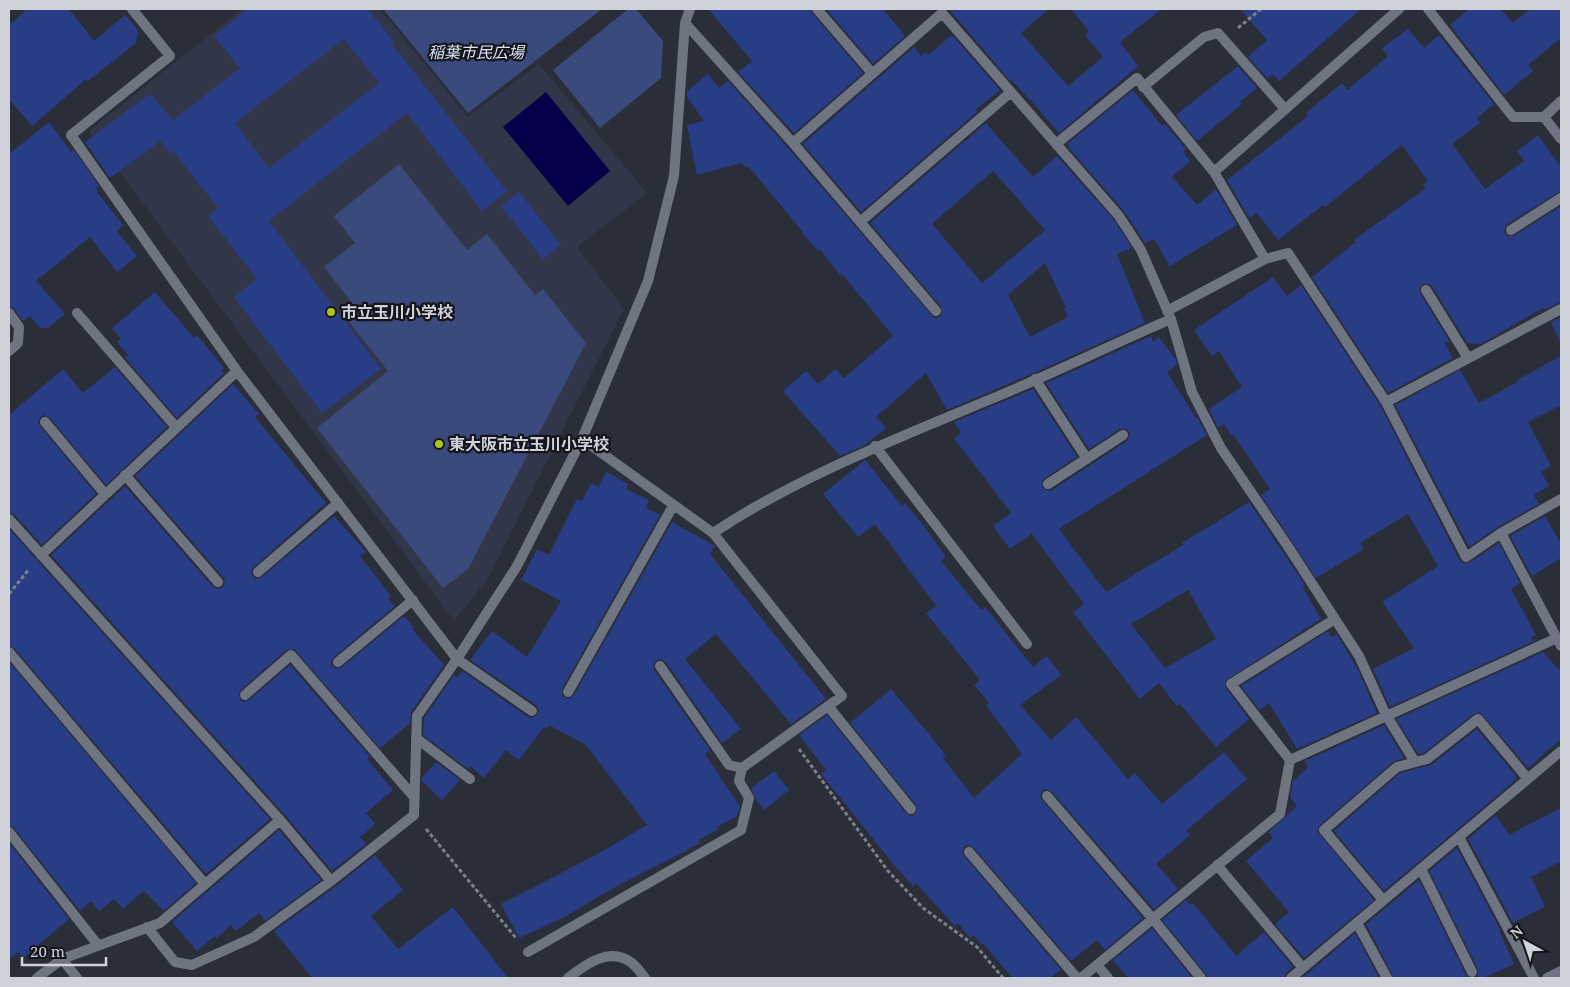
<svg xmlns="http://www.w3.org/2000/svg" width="1570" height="987" viewBox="0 0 1570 987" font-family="'Noto Serif','Noto Sans JP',serif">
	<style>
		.built { fill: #313748 }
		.green { fill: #3a4a7c }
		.water { fill: #06004b }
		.building { fill: #293c86; fill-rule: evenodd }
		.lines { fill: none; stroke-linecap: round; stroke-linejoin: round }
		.path { stroke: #7d808a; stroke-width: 3; stroke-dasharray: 4 2.5; stroke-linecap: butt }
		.service { stroke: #6f7481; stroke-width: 10 }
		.minor { stroke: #6f7481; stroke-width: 10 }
		.poi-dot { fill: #acc613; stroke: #14161b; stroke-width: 2 }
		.labels { text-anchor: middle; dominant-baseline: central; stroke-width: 4.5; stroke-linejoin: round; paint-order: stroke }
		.park-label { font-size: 16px; font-style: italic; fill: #dbe3f9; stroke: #14161b }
		.poi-label { font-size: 16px; font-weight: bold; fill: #d0d2da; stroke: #14161b; text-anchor: start }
	</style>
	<rect width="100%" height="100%" fill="#2a2e39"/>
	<!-- built -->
	<path class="built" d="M242,9H380L468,117L539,64L647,193L577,247L624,309L487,580L454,621L89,131Z"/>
	<!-- green -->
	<path class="green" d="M383,9H602L468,113Z
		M628,9H636L663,41L661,78L600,128L553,70Z
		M399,164L467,250L487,234L535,295L543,289L586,343L468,569L443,588L317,428L388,371L349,322L360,313L324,267L355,243L334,216Z"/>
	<!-- water -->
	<path class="water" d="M546,92L610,171L568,206L503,127Z"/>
	<!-- building -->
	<path class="building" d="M27,9H69L94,41L125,15L138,30L136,43L88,81L86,79L32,126L9,99V25Z
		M247,9H368L394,42L392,44L507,191L482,211L407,113L269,221L381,369L322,413L234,297L257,279L208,216L218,208L174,152L171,154L160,141L110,178L85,142L150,94L173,120L240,68L214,36ZM344,39L379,83L269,168L235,123Z
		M708,9H810L812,13L863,73L794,133L738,72L752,61Z
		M826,9H883L905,36L873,64Z
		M949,9H1049L1021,33L1068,86L1103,57L1085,35L1089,31L1071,9H1162L1120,42L1138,66L1059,133L1034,104L1011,80L1010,81Z
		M1240,9H1361L1279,81L1273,74L1268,79L1248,57L1267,40Z
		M1469,9H1500L1513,23L1530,9H1561V38L1528,65L1533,71L1504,95L1450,25Z
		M1408,29L1424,48L1439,35L1494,104L1477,118L1480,123L1452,144L1485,189L1524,161L1517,151L1538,135L1561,167V191L1507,224L1504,230L1507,236H1514L1561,206V302L1544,310L1543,308L1481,344L1467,343L1432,286L1429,284H1423L1420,287V293L1450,342H1444L1453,358L1388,393L1312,277L1356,242L1354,240L1426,188L1423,184L1428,181L1402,145L1325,207L1323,205L1278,240L1257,213L1249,218L1227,180L1308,116L1306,113L1342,83L1347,90L1388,56L1382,48Z
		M952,35L1000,90L975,110L977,112L861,212L803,144L914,47L921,56L925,52L928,55Z
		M1238,66L1257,88L1240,102L1242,104L1197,141L1176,115Z
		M708,74L719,88L728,81L788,148L934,318H938L942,314L941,307L870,223L986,123L1033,177L1057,156L1114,220L1132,248L1117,254L1145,323L1036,372L947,410L926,373L876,417L886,428L865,445L840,456L783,391L806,371L818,384L835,369L844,378L893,336L842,274L840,275L820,249L818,251L802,233L803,232L749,167L747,168L742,163L697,175L687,125L704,121L687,97V91ZM993,171L1045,230L982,283L932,224ZM1045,263L1066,308L1064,309L1068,317L1030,337L1008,295Z
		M1133,90L1162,126L1165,124L1186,149L1183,152L1190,161L1172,177L1197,205L1216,189L1237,225L1170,266L1154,239L1145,243L1124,211L1068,147L1069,145L1067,144Z
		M49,122L71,152L74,150L99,186L96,188L98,191L97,192L123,225L117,231L137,256L117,272L90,237L36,281L65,314L48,328H40L30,316L23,321L14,309L9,306V154Z
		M519,192L561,245L543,259L501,206Z
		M1273,277L1287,296L1301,285L1380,405L1460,561L1463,563H1469L1499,543L1520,583L1511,589L1536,635L1531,637L1534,641L1390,707L1373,669L1414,648L1382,602L1438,566L1408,514L1360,543L1364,549L1316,578L1261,495L1270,489L1233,434L1231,435L1224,424L1218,428L1209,409L1242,387L1219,351L1212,356L1194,330Z
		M155,292L194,338L197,335L224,368L221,370L224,373L177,418L125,358L128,355L117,342L121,339L112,328Z
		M1561,317V344L1551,322Z
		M1151,336L1153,342L1159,337L1176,360L1177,365L1167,372L1196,418L1197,417L1207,435L1059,529L1106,592L1183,545L1182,543L1249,502L1305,585L1302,586L1321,619L1225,681L1226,688L1249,719L1216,747L1180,704L1177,706L1159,683L1140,699L1073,612L1084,604L1032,534L1010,549L993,526L1011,513L954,438L961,433L954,422L1033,389L1077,457L1042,480L1043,488L1048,491L1052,490L1127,441L1130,434L1127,429H1120L1089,449L1046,383ZM1188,590L1216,639L1165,668L1131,624Z
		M1561,356V405L1528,422L1551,466L1541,472L1549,486L1534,495L1539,504L1498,527L1469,547L1395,405L1460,370L1479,403L1518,382L1517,380Z
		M115,367L167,427L106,485L50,418L44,415L40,417L38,423L40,426L96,494L42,545L14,514L9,512V415L63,369L83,393Z
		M233,384L259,414L255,417L326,503L254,567L251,570L253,576L256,579L262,577L334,516L366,552L360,556L391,596L388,598L395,606L334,657L331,660L332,666L336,669L342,667L404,616L414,628L412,629L444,665L411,712L410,726L408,725L380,748L294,649L286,650L239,692L240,700L243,702L249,700L290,665L370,757L367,759L393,790L366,813L375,824L360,837L366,844L332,871L285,815L51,555L125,486L213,587L219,589L223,587L225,581L223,577L135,476Z
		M865,460L902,506L905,503L921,522L946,557L941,561L976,604L982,610L985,607L1033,667L1047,656L1061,675L1020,705L1051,740L1076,717L1128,779L1135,773L1162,804L1224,752L1247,779L1186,831L1190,835L1156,864L1178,889L1154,909L1052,792L1046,789L1042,791L1040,797L1042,800L1143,918L1105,950L1097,940L1071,961L974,848L968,845L964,847L962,853L964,856L1061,970L1050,978H1012L984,944L982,945L974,935L970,938L958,923L955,926L916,883L913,886L894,865L821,774L826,770L799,735L827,715L906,813L912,816L917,812L916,805L850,723L891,689L929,734L946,756L943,758L974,798L1022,754L986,705L989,703L974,685L980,680L926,613L936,606L875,524L858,537L823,494Z
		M606,472L628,484L626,489L649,500L646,508L660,515L562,689V696L569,699L574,695L672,522L715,546L710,554L826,699L791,724L716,634L685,659L741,729L722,743L666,662L660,659L656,661L653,666L654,670L710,750L705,754L740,807L737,816L717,827L719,829L699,840L700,843L678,855L617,886L564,917L519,938L501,904L596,855L647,825L586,745L549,725L546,729L544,727L519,760L506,750L484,778L470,766L468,769L423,735L424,718L454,675L457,678L462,671L528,717L532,718L537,715L539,711L536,705L470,660L492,631L527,657L561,601L521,580L537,549L549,555L577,499L582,501L591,483L598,487Z
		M1545,516L1561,544V558L1532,576L1510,536Z
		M9,529L270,819L206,874L14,648L9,645Z
		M1328,631L1331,637L1337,634L1341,641L1358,670L1377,713L1297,749L1269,703L1260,710L1241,686Z
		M1543,652L1561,672V739L1528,768L1480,712L1474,714L1424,753L1418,754L1396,719Z
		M9,662L196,883L164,911L144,891L123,909L114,899L99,911L91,901L80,911L14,828L9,825Z
		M1384,725L1404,758L1393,762L1320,825L1317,831L1374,900L1304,958L1275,924L1289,912L1246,861L1273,838L1269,832L1297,806L1290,797L1293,781L1308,767L1305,761Z
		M1477,729L1517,777L1510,785L1384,891L1334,831L1400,773L1431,765Z
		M436,762L460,780L442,800L422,781V778Z
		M774,771L789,790L764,810L756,800L751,788Z
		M1561,808V861L1531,877L1545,906L1513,923L1468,839L1496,815L1509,835Z
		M279,830L321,880L265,921L259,913L236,931L231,925L217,938L215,936L197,951L172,922Z
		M9,843L69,919L23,958L18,952L9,959Z
		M1457,848L1500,929L1499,930L1514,964L1483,978H1475L1478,975V969L1429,871Z
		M375,855L403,890L371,916L398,949L453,907L508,978H312L274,931L335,887Z
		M1419,880L1466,975L1470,978H1394L1366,924Z
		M1186,900L1190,905L1193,903L1236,956L1264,932L1293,967L1286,973L1284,978H1208L1206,974L1162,920Z
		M1152,928L1192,978H1128L1113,960Z
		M1355,933L1379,978H1301L1307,974Z"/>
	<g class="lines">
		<!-- path -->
		<path class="path" d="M1238,28L1261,9
			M9,594L29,569
			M799,749L888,871L923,908L977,947L1003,978
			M426,829L516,938"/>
		<!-- service -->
		<path class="service" d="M1143,87L1204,37L1218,33L1285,109
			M1511,230L1561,198
			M1426,290L1468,358
			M9,313L19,327L18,343L9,351
			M77,313L176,427
			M1035,379L1087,459
			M45,422L105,494
			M1048,484L1123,435
			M258,572L338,503
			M9,652L205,884
			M245,695L291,655L414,797
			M1386,715L1415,762
			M416,738L470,779
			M1421,869L1472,972
			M1357,923L1387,978
			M62,959L77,978
			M568,978C586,964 610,946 632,963C637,967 641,973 645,978"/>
		<!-- minor -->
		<path class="minor" d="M132,9L170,56L71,135L237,371L457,659L532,711
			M817,9L872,73
			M1428,9L1513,117H1544L1561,101
			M685,23L793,143L936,311
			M1544,117L1561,139
			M793,143L942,13L1119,216L1141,250L1171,319L1192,392L1221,448L1287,545L1359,656L1386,715
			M1056,144L1137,78L1214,172L1265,259
			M1214,172L1399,9
			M860,222L1011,92
			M1167,311L1265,259L1288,253L1386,402L1466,557L1501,533L1561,499
			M1386,402L1561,309
			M582,439L713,533C799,476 896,439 991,399C1052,374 1111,345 1171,319
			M875,446L1027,644
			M125,475L218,582
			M9,519L280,820L331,881L414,815L417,716L457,659L517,566L582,439L648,281L674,176L685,23L690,9
			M1501,533L1561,646
			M41,555L237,371
			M338,662L413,600
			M660,666L729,765L742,768L842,696L713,533
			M568,692L673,506
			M828,706L911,809
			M1290,760L1231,684L1335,619
			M1047,796L1153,919L1201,978
			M9,832L98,945
			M1459,837L1534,978
			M969,852L1077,978
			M1217,865L1303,968
			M1383,900L1324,830L1397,767L1427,759L1478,719L1528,779
			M147,927L175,962L192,965L254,937L331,881
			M528,952L741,830L749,798L739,781L742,768
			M1097,965L1108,978
			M37,978L62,959L160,923L280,820
			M1081,978L1280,814L1290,760L1557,638
			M1291,978L1561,751
			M1547,978L1561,971"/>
	</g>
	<!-- markers -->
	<g class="poi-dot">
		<circle cx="331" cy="312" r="5"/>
		<circle cx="439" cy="444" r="5"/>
	</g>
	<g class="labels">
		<!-- park labels -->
		<g class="park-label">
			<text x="476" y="52">稲葉市民広場</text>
		</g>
		<!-- poi labels -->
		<g class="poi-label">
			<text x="341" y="312">市立玉川小学校</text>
			<text x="449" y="444">東大阪市立玉川小学校</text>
		</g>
	</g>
	<!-- border -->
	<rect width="1570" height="987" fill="none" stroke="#d0d2da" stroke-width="20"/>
	<!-- north arrow -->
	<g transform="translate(1525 942) rotate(320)" stroke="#14161b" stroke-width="4" paint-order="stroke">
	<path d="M0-4L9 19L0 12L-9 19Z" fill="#d0d2da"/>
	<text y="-8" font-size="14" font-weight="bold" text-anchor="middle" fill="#d0d2da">N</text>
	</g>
	<!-- scale -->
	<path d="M22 957v8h84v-8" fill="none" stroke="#d0d2da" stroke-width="2.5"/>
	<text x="30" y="957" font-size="15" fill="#d0d2da" stroke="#14161b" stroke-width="4" paint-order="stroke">20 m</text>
</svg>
